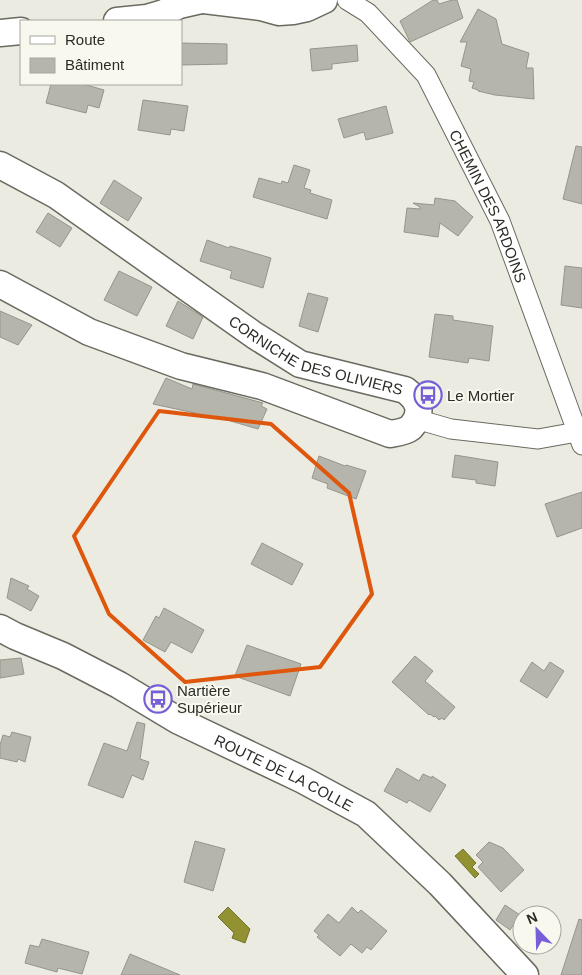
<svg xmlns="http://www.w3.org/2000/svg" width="582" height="975" viewBox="0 0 582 975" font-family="Helvetica,sans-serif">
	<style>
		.water { fill: #929232; stroke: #73732f }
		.building { fill: #b5b5ab; stroke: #95958c }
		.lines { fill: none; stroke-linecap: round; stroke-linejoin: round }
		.street-casing { stroke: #6a6a61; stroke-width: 21 }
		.secondary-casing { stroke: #6a6a61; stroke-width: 29 }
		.street { stroke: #fff; stroke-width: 19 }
		.secondary { stroke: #fff; stroke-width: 26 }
		.marked { fill: none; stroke: #df570d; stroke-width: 4; stroke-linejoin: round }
		.labels { text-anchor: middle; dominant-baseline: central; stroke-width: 4; stroke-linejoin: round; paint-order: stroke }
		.street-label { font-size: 15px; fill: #2b2b27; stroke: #f8f8ee }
		.poi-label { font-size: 15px; fill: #2b2b27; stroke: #f8f8ee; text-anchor: start }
	</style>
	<rect width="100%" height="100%" fill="#ebebe1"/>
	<!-- water -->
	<path class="water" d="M463,849L476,863L472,867L479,874L475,878L455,856Z
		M228,907L250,929L245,943L232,938L234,933L218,917Z"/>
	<!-- building -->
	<path class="building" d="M433,0H437L439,4L452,0H457L463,18L410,42L400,21Z
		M478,9L496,19L502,44L529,53L526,68H533L534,99L495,95L478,91V90L472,88L474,82L469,81L471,69L461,66L467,42H460Z
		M181,43L227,44V64L181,65Z
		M357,45L358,61L332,64V69L312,71L310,49Z
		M51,84H83L104,90L99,108L88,105L86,113L46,103Z
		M143,100L188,106L184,131L171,129L170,135L138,130Z
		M386,106L393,133L366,140L364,132L344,138L338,119Z
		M576,146L582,147V204L563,199Z
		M294,165L310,170L304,188L311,190L310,193L332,200L327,219L253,197L259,178L281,184L282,181L288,183Z
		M114,180L142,198L128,221L100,203Z
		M435,198L455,201L473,217L458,236L440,223L438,237L404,232L407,208L420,209V207L413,203L434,205Z
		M48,213L72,228L60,247L36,232Z
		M207,240L229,248L230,246L271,258L263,288L230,278L232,271L200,261Z
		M565,266L582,268V308L561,305Z
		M119,271L152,287L137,316L104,300Z
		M308,293L328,298L318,332L299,326Z
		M178,301L203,317L193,339L166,326Z
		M0,311L32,325L18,345L0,337Z
		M435,314L453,316V320L493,326L489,361L469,358L468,363L429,357Z
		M166,378L192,389L193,384L263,403L261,406L267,409L258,429L227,420L153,404Z
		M455,455L498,462L495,486L476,483V480L452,477Z
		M319,456L345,466L346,465L366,471L356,499L327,488L328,484L312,478Z
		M582,492V528L557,537L545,504Z
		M262,543L303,564L292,585L251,564Z
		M11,578L29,586L27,589L39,596L31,611L7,598Z
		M164,608L204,630L192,653L171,642L165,652L143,640L156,616L159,618Z
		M247,645L301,664L290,696L235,676Z
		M415,656L433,671L425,681L455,707L444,720L442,718L439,720L435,716L434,717L430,714L429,715L392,682Z
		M21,658L24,674L0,678V660Z
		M532,662L544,671L550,662L564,671L547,698L520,681Z
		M137,722L145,724L140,759L149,762L143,780L132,775L123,798L88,785L104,743L127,751Z
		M12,732L31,737L25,762L18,759L17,762L0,758V745L3,735L10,737Z
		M397,768L419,781L423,774L432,778V776L446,785L430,812L409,800L407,803L384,791Z
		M195,841L225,849L213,891L184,882Z
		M489,842L503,848L524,870L501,892L478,867L483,862L476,855Z
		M505,905L520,915L510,930L496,920Z
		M352,907L358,913L361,910L387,931L371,950L367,947L362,953L351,944L340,956L317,937L319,935L314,931L328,914L339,923Z
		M579,919L582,920V975H561Z
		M42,939L89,952L82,974L58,968L57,972L25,963L30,945L39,947Z
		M130,954L180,975H121Z"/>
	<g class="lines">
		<!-- street casing -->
		<g class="street-casing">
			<g id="street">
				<path id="s1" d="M347,0L368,13L426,75L500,221L582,445"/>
				<path d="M416,419L451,429L538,439L577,432"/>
			</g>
		</g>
		<!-- secondary casing -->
		<g class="secondary-casing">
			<g id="secondary">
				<path d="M204,0L261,7L279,12L293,11L307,8L324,0"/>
				<path d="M117,21L147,18L164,13L179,5L201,0"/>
				<path d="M0,33L21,31"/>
				<path id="s2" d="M0,165L56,195L254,335L300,364L405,390C416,398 423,408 415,422C413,424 412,427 410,428C405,432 396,433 390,434L262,386L181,366L89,332L0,284"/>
				<path id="s3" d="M0,628L15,636L63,656L119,685L179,721L303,780L366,814L440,884L525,975"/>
			</g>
		</g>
		<!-- street -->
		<use href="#street" class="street"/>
		<!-- secondary -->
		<use href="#secondary" class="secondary"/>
	</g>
	<!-- marked area -->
	<path class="marked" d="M159,411L271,424L349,493L372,594L320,667L185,682L109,614L74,536Z"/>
	<!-- icons -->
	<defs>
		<g id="bus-ring" transform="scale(1.4375)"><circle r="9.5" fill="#f8f8ee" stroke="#775ed8" stroke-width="1.5"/><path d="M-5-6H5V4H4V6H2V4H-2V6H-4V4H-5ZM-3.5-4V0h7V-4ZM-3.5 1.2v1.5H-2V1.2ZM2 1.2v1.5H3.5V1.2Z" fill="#775ed8"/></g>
	</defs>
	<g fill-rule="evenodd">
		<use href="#bus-ring" x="428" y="395"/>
		<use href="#bus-ring" x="158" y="699"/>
	</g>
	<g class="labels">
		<!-- street labels -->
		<g class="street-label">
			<text stroke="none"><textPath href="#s1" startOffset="255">CHEMIN DES ARDOINS</textPath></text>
			<text stroke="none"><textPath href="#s2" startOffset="372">CORNICHE DES OLIVIERS</textPath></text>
			<text stroke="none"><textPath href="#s3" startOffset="319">ROUTE DE LA COLLE</textPath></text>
		</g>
		<!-- poi labels -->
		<g class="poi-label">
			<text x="447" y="395">Le Mortier</text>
			<text x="177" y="690">Nartière<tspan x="177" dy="17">Supérieur</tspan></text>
		</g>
	</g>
	<!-- legend -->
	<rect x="20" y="20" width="162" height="65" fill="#f8f8ee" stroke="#a6a69e"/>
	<rect x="30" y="36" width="25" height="8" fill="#ffffff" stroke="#a6a69e"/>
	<text x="65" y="45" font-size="15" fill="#2b2b27">Route</text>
	<rect x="30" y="58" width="25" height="15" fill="#b5b5ab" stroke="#a6a69e"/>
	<text x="65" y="70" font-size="15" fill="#2b2b27">Bâtiment</text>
	<!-- north arrow -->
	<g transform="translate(537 930) rotate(337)"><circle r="24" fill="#f8f8ee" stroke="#a6a69e"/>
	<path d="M0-4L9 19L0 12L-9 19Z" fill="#775ed8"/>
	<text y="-8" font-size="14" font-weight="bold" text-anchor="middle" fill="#2b2b27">N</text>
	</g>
</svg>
